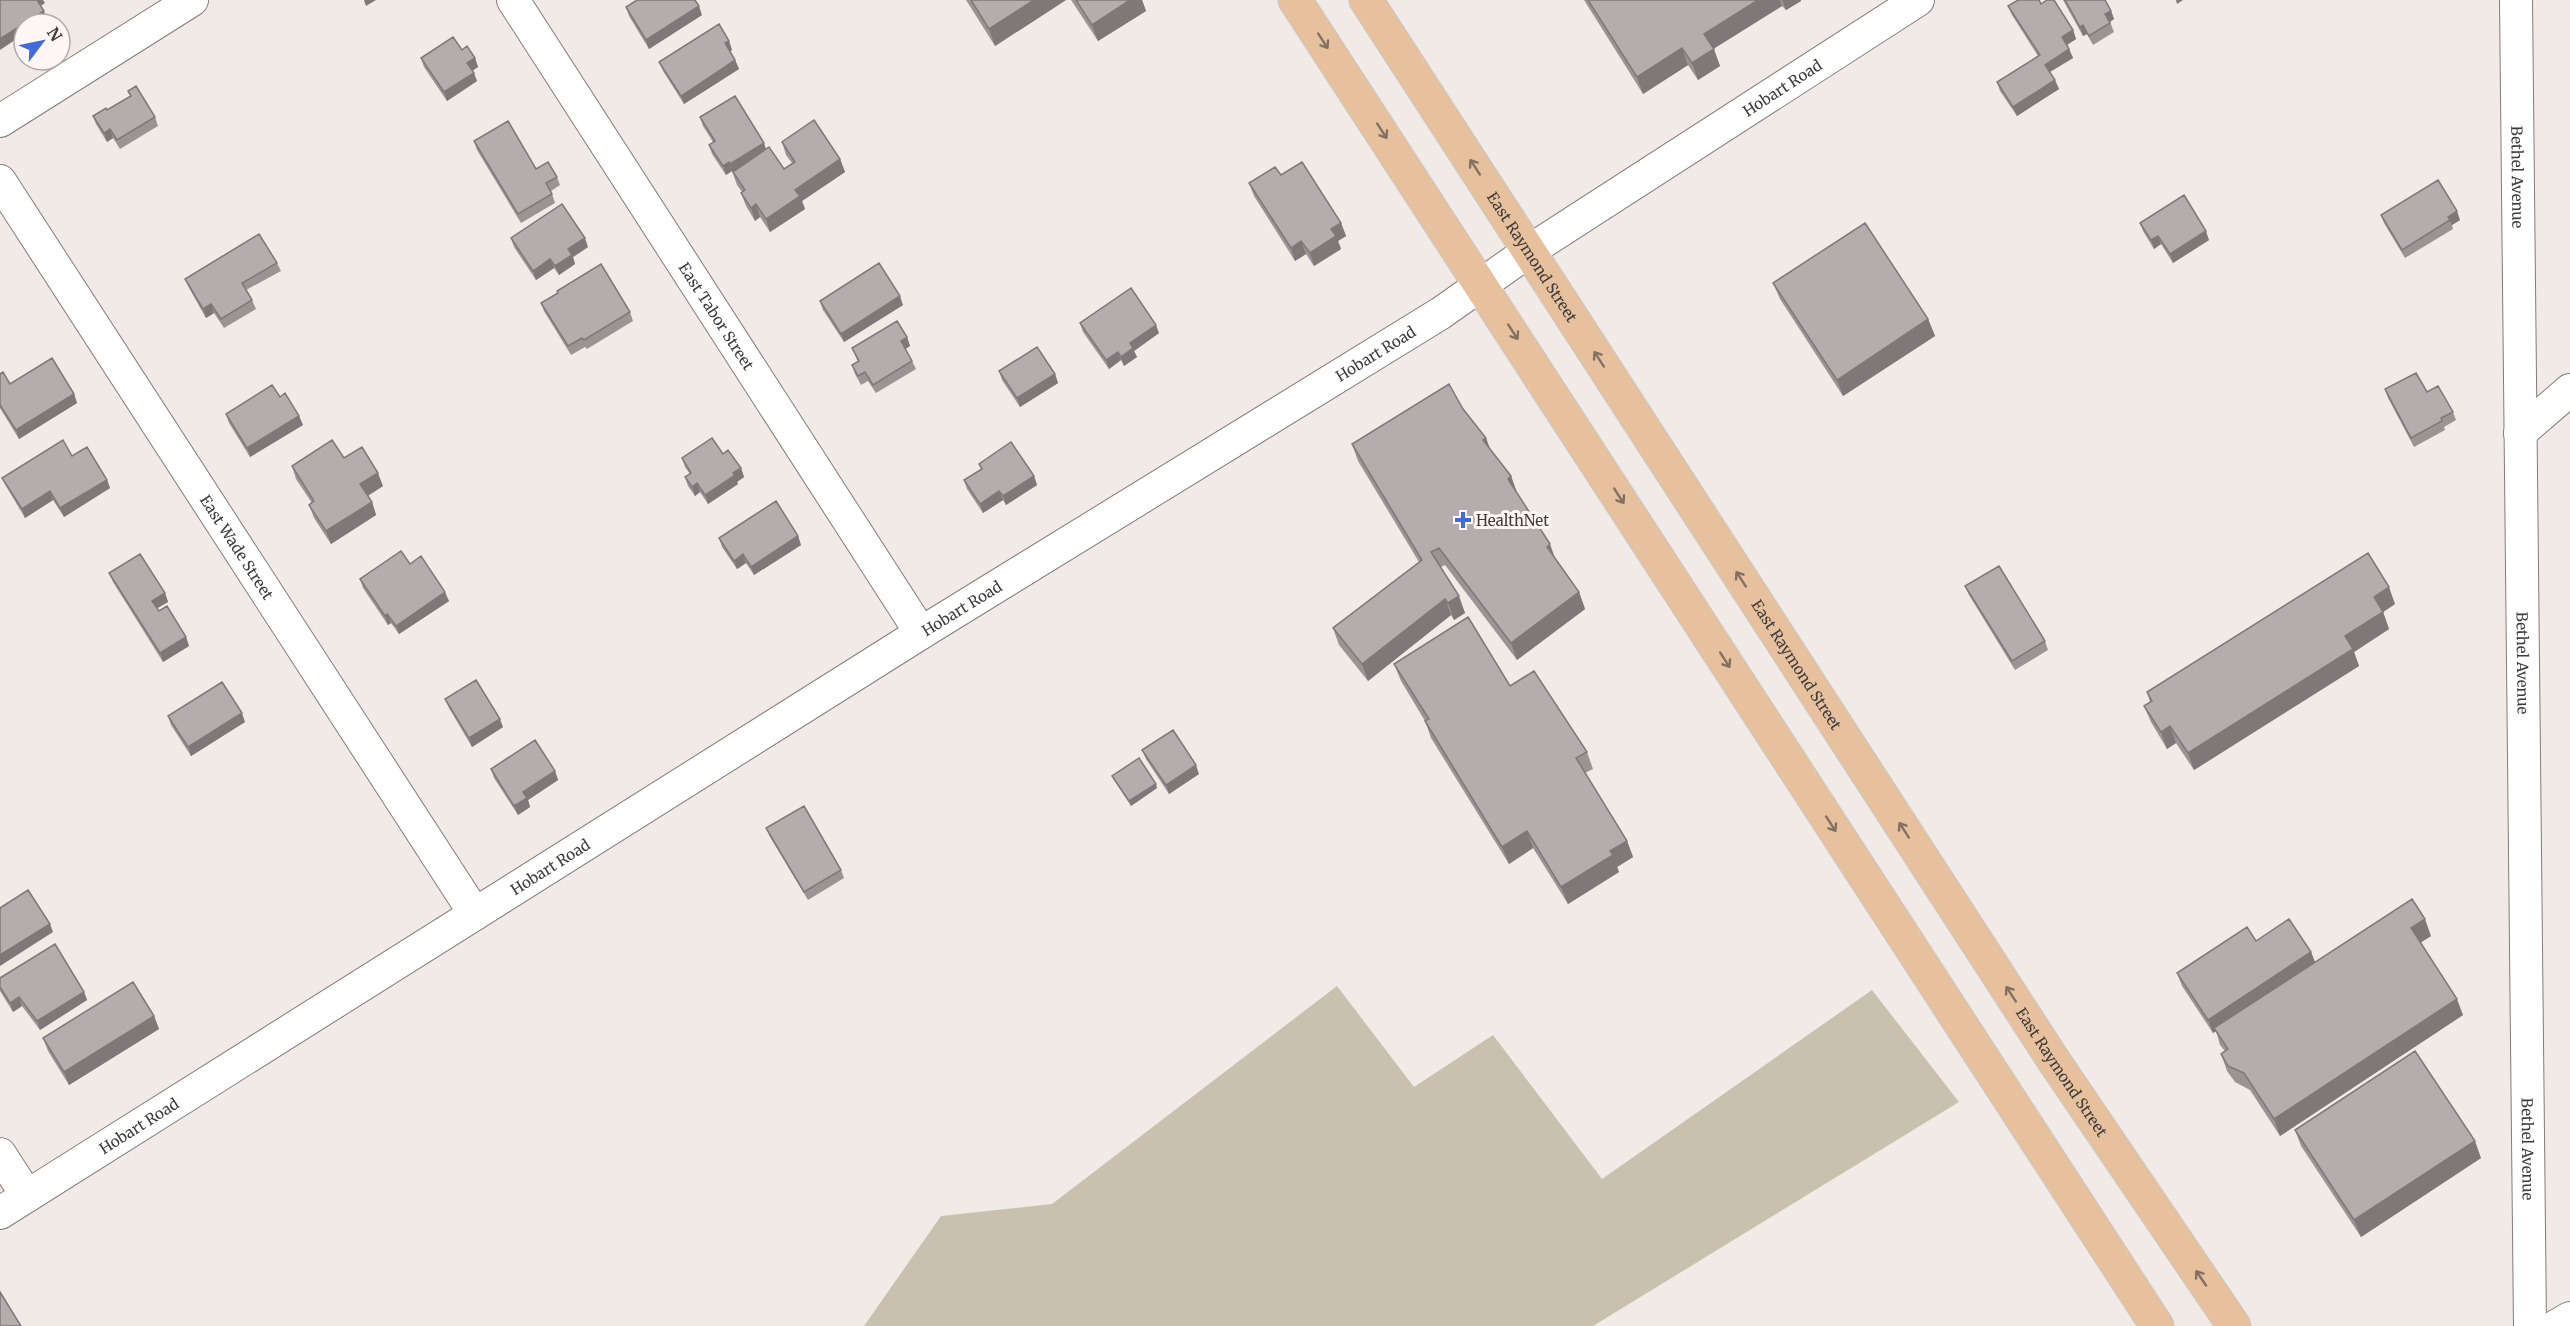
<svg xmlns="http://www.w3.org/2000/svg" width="2570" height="1326" viewBox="0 0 2570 1326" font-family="Merriweather,serif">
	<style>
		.green { fill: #c9c1ad }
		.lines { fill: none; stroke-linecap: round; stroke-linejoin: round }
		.minor-casing { stroke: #837c7a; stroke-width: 34 }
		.major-casing { stroke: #c9c8c8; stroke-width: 35 }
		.minor { stroke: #fff; stroke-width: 32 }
		.major { stroke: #e7c19d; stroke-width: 33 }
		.wall { fill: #9b9495 }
		.shaded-wall { fill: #7e7879 }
		.building { fill: #b4acad; stroke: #7e7879; stroke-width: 1.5 }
		.oneway { stroke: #827162 }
		.poi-dot { fill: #406bdc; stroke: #fff7f5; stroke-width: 2 }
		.labels { text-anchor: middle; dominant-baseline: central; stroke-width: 6; stroke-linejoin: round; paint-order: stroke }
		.street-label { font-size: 15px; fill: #3e3b3a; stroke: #fff7f5 }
		.poi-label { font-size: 15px; fill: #3e3b3a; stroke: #fff7f5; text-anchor: start }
	</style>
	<rect width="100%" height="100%" fill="#f1eae7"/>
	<!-- green -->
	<path class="green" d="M1337,986L1414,1087L1493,1035L1602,1179L1872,990L1959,1102L1593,1326H864L941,1216L1052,1204Z"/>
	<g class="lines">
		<!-- minor casing -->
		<g class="minor-casing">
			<g id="minor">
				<path id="s1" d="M513,0L921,633"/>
				<path id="s2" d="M2516,0L2530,1326"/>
				<path d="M0,121L192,0"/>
				<path id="s3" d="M0,181L475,914"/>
				<path d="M2520,433L2570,390"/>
				<path d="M0,1154L27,1196"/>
				<path id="s4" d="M0,1213L921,633L1441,313L1529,251L1918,0"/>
				<path d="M2556,1326L2570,1318"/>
			</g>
		</g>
		<!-- major casing -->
		<g class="major-casing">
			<g id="major">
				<path d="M1295,0L2157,1326"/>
				<path id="s5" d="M1366,0L2054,1061L2234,1326"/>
			</g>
		</g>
		<!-- minor -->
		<use href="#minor" class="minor"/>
		<!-- major -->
		<use href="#major" class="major"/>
	</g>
	<!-- wall -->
	<path class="wall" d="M966,0H1066L995,46Z
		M1071,0H1142L1146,11L1098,41Z
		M1584,0H1801V1L1786,10L1782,6L1713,49L1720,66L1698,80L1688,65L1643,94Z
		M2063,0H2105L2111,11L2114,19L2110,22L2114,32L2093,45L2087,34L2083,36Z
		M2041,4L2073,30L2076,39L2067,45L2069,49L2073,58L2050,72L2059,89L2017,116L2000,91L1997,82L2038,56L2012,15L2008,6Z
		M626,7L702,15L649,49L629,16Z
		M729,41L732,50L730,51L735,60L739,69L684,104L663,71L659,62Z
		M421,58H475L478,67L472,71L477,81L447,101L424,67Z
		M128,91L155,117L158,126L120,149L113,138L107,142L96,124L93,116L107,110L130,96Z
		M700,117L766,149L784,169L792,163L786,155L782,142L840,159L845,172L802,201L805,209L770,232L760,217L755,221L746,206L741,193L742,192L737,185L732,171L726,175L712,154L709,145L713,142L703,126Z
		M474,141L536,169L557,177L560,185L551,191L555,203L521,223L477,150Z
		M1281,175L1341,223L1346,236L1338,241L1341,249L1314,266L1306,254L1295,261L1254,196L1249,183Z
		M2381,215L2460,220L2452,225L2453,229L2405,258L2384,223Z
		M2140,223L2209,240L2173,263L2161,244L2154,249L2143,231Z
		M511,238L588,247L573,257L575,264L559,275L554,268L536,280L514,247Z
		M277,263L281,271L246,290L252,300L256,309L224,328L214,313L206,318L189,288L185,279Z
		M1773,283L1928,319L1935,336L1843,396L1780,299Z
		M820,301L903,305L844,342L823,310Z
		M541,303L630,312L633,321L587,349L585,347L571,355L544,311Z
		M1080,323L1159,333L1134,351L1137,357L1124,366L1121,360L1109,369L1083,332Z
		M907,337L910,346L905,349L912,361L916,369L876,393L868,381L861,385L855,374L852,365L858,362L852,348Z
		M999,371L1055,374L1058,383L1020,407L1002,380Z
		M0,374L10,384L74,394L77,403L19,439L0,408Z
		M2385,389L2427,392L2453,412L2456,420L2444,427L2445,430L2414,447L2388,398Z
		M280,397L299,416L303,425L250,457L229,423L226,414Z
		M1463,409L1486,438L1490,449L1511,476L1517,493L1555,558L1579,592L1585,609L1517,660L1445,565L1441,567L1465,613L1454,620L1451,615L1368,681L1339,645L1333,628L1419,562L1358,461L1352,444Z
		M723,454L741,468L744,477L737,482L738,484L708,504L700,492L695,496L688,486L685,477L690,474L685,467L682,458Z
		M72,456L107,480L110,488L64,517L53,500L25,518L6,486L2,478Z
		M344,458L383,486L368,496L372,502L376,515L331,544L314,518L309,505L312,503L296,479L292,466Z
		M979,464L1034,476L1037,485L1006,505L1003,500L983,513L967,489L964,480L981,469Z
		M798,536L801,545L754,575L746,563L737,569L722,547L719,538Z
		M410,564L449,601L399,634L391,623L388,625L363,588L360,579Z
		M109,573L165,593L168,602L157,608L186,637L189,646L163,662L113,582Z
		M1965,586L2045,641L2048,650L2015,670L1969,595Z
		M2395,604L2383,612L2389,629L2354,652L2359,666L2194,770L2176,743L2167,749L2151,722L2144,706L2150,702L2147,692Z
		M1394,664L1510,686L1587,752L1593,769L1585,773L1627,841L1633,857L1617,867L1619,872L1568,904L1533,848L1509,864L1431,738L1425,721L1401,681Z
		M445,699L503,727L472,747L449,708Z
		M168,716L245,722L191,756L171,725Z
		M1142,750L1199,774L1169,794L1146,759Z
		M491,769L555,771L558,780L528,800L530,807L518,815L494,778Z
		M1112,776L1157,788L1131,806L1114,780Z
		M766,828L841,870L844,878L808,900L770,837Z
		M2431,936L2421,942L2463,1015L2280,1136L2250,1090L2235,1082L2227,1071L2221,1054L2225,1051L2220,1045L2216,1031L2213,1033L2182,986L2177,973L2256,941L2311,952L2315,962Z
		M0,978L84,992L87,1000L40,1030L22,1006L13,1012L0,991Z
		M154,1016L159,1029L69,1085L48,1051L43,1038Z
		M2295,1130L2481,1158L2361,1237L2301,1146Z"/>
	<!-- shaded-wall -->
	<path class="shaded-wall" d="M36,0H43L45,3L39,7Z
		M364,0H376L366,6Z
		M1034,0H1066L995,46L989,29Z
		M1130,0H1142L1146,11L1098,41L1092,25Z
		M1758,0H1780L1782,6L1710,51L1704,34Z
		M1782,0H1801V1L1786,10Z
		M2176,0H2183L2177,4Z
		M699,6L702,15L649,49L646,40Z
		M44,11L47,20L40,24H24V34L0,50V39Z
		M2111,11L2114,19L2108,23L2105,14Z
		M2083,25L2087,34L2083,36L2080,27Z
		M2073,30L2076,39L2065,46L2062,37Z
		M729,41L732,50L728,52L725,43Z
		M1682,48L1688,65L1643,94L1637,77Z
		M1714,49L1720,66L1698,80L1692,63Z
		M2069,49L2073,58L2048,73L2045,65Z
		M475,58L478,67L470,72L467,63Z
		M735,60L739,69L684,104L681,96Z
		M474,73L477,81L447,101L444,92Z
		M2055,80L2059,89L2017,116L2013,107Z
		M110,129L113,138L107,142L104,133Z
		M764,143L767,152L733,173L730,164Z
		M840,159L845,172L802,201L805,209L770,232L766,219L795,190Z
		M729,162L732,171L726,175L723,166Z
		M756,204L760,217L755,221L751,208Z
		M2457,211L2460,220L2452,225L2448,217Z
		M1341,223L1346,236L1338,241L1341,249L1314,266L1310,253L1331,229Z
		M2206,231L2209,240L2173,263L2170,254Z
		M2158,236L2161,244L2154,249L2151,240Z
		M585,238L588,247L573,257L575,264L559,275L555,266L568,249Z
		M1301,241L1306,254L1295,261L1291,248Z
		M550,259L554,268L536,280L533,271Z
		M900,296L903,305L844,342L841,334Z
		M211,304L214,313L206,318L203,309Z
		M1928,319L1935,336L1843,396L1837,380Z
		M1156,325L1159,333L1134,351L1137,357L1124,366L1121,357L1130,343Z
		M907,337L910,346L904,350L901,341Z
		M1118,352L1121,360L1109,369L1106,360Z
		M1055,374L1058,383L1020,407L1017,398Z
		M74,394L77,403L19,439L16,430Z
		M299,416L303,425L250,457L247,448Z
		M1486,438L1492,455L1483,440Z
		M741,468L744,477L737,482L738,484L708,504L705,495Z
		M378,473L383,486L365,497L360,484Z
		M1034,476L1037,485L1006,505L1003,496Z
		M1511,476L1517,493L1508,479Z
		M107,480L110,488L64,517L60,508Z
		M697,483L700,492L695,496L692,487Z
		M50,491L53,500L25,518L22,509Z
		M999,491L1003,500L983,513L980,504Z
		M372,502L376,515L331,544L326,531Z
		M798,536L801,545L754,575L751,567Z
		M1550,544L1556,561L1547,547Z
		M743,554L746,563L737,569L734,561Z
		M2389,587L2395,604L2380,614L2374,597Z
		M445,592L449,601L399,634L396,626Z
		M1579,592L1585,609L1517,660L1511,643Z
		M165,593L168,602L156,609L152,601Z
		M1459,596L1465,613L1454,620L1448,603Z
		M1445,599L1451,615L1368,681L1362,664Z
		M2383,612L2389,629L2354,652L2359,666L2194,770L2188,753L2345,636Z
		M387,614L391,623L388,625L385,616Z
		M186,637L189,646L163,662L160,653Z
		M242,713L245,722L191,756L188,747Z
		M500,719L503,727L472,747L469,738Z
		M2170,726L2176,743L2167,749L2161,732Z
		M1196,765L1199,774L1169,794L1166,785Z
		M555,771L558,780L528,800L530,807L518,815L514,806L523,792Z
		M1156,784L1157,788L1131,806L1129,801Z
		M1527,831L1533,848L1509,864L1502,847Z
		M1627,841L1633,857L1617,867L1619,872L1568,904L1561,887L1610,851Z
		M2425,919L2431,936L2417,945L2411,928Z
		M50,924L53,932L0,966V955Z
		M2311,952L2316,965L2214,1028L2216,1031L2213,1033L2208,1020Z
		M84,992L87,1000L40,1030L37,1021Z
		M19,997L22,1006L13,1012L10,1003Z
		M2457,999L2463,1015L2280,1136L2274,1119Z
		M154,1016L159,1029L69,1085L64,1072Z
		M2475,1141L2481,1158L2361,1237L2354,1220Z"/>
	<!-- building -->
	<path class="building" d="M0,0H37L44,11L0,39Z
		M637,0H695L699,6L646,40L626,7Z
		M971,0H1034L989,29Z
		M1076,0H1130L1092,25Z
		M1588,0H1758L1704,34L1714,49L1692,63L1682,48L1637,77Z
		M2018,0H2039L2041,4L2047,0H2054L2073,30L2062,37L2069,49L2045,65L2055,80L2013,107L1997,82L2040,55L2008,6Z
		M2065,0H2105L2111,11L2105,14L2110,23L2089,36L2083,25L2080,27Z
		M719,24L729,41L725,43L735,60L681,96L659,62Z
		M453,37L462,50L467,46L475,58L467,63L474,73L444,92L421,58Z
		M136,86L155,117L117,140L110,129L104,133L93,116L106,108L107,110L131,96L128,91Z
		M735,96L764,143L730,164L729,162L723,166L709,145L715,141L700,117Z
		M814,120L840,159L795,190L800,196L766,219L756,204L751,208L741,193L745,190L733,172L769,147L784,169L795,162L782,142Z
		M508,121L536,169L548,162L557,177L546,183L552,194L518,214L474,141Z
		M1302,162L1341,223L1331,229L1336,236L1310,253L1301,241L1291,248L1249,183L1275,167L1281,175Z
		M2438,180L2457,211L2448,217L2450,220L2402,250L2381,215Z
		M2184,195L2206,231L2170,254L2158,236L2151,240L2140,223Z
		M562,204L585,238L568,249L572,255L555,266L550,259L533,271L511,238Z
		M1865,223L1928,319L1837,380L1773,283Z
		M259,234L277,263L242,283L252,300L221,319L211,304L203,309L185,279Z
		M879,263L900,296L841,334L820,301Z
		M601,264L630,312L584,340L582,338L568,346L541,303L558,293L557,291Z
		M1131,288L1156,325L1130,343L1133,348L1121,357L1118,352L1106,360L1080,323Z
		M897,321L907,337L901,341L912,361L873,385L865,372L858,376L852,365L859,361L852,348Z
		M1037,347L1055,374L1017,398L999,371Z
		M52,358L74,394L16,430L0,405V374L3,372L10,384Z
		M2416,373L2427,392L2438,386L2453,412L2441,418L2442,421L2411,438L2385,389Z
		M1449,384L1463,409L1486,438L1483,440L1511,476L1508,479L1550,544L1547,547L1579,592L1511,643L1439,548L1431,552L1459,596L1448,603L1445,599L1362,664L1333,628L1422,560L1352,444Z
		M272,385L280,397L285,393L299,416L247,448L226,414Z
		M712,438L723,454L728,450L741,468L733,473L735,475L705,495L697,483L692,487L685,477L691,473L682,458Z
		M63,440L72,456L87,447L107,480L60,508L50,491L22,509L2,478Z
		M332,440L344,458L362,447L378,473L360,484L372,502L326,531L309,505L314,501L292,466Z
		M1011,442L1034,476L1003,496L999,491L980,504L964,480L982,469L979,464Z
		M776,501L798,536L751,567L743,554L734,561L719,538Z
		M401,551L410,564L421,556L445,592L396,626L387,614L385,616L360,579Z
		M2368,553L2389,587L2374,597L2383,612L2345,636L2353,649L2188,753L2170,726L2161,732L2144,706L2152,701L2147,692Z
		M140,554L165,593L152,601L159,611L167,606L186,637L160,653L109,573Z
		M1999,566L2045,641L2012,661L1965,586Z
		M1468,617L1510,686L1534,671L1587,752L1576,758L1627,841L1610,851L1613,855L1561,887L1527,831L1502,847L1425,721L1429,719L1394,664Z
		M476,680L500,719L469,738L445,699Z
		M222,682L242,713L188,747L168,716Z
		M1173,730L1196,765L1166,785L1142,750Z
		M535,740L555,771L523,792L527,798L514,806L491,769Z
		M1139,758L1156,784L1129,801L1112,776Z
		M804,806L841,870L804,892L766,828Z
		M28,890L50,924L0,955V908Z
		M2412,899L2425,919L2411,928L2457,999L2274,1119L2244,1073L2228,1066L2221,1054L2228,1049L2214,1028Z
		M2289,919L2311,952L2208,1020L2177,973L2247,927L2256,941Z
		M55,944L84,992L37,1021L19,997L10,1003L0,987V978Z
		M133,982L154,1016L64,1072L43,1038Z
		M2415,1051L2475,1141L2354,1220L2295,1130Z
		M0,1292L21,1326H0Z"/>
	<!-- one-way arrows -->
	<defs><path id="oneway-shaft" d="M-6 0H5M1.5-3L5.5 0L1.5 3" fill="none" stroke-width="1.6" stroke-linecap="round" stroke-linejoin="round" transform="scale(1.5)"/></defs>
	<g class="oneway">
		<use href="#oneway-shaft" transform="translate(1323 41) rotate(57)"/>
		<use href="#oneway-shaft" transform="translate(1382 131) rotate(57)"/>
		<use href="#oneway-shaft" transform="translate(1475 167) rotate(-123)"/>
		<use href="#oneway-shaft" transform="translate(1513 332) rotate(57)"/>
		<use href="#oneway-shaft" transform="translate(1599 359) rotate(-123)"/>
		<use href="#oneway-shaft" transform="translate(1619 496) rotate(57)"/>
		<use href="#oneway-shaft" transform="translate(1741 579) rotate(-123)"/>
		<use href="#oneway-shaft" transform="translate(1725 660) rotate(57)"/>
		<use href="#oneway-shaft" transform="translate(1831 824) rotate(57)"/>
		<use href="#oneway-shaft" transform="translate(1904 830) rotate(-123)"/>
		<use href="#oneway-shaft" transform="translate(2011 994) rotate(-123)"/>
		<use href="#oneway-shaft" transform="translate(2201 1278) rotate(-124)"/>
	</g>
	<!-- markers -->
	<path class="poi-dot" d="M1460 511h6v6h6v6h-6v6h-6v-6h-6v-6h6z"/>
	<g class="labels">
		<!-- street labels -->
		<g class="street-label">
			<text stroke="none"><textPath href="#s4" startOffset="2108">Hobart Road</textPath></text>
			<text stroke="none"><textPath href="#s2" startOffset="177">Bethel Avenue</textPath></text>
			<text stroke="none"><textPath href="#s5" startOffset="306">East Raymond Street</textPath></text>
			<text stroke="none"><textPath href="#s1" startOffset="376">East Tabor Street</textPath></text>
			<text stroke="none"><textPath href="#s4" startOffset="1622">Hobart Road</textPath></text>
			<text stroke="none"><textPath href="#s3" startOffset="436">East Wade Street</textPath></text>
			<text stroke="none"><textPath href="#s4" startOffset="1136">Hobart Road</textPath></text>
			<text stroke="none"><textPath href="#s2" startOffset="663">Bethel Avenue</textPath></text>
			<text stroke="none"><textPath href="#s5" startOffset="792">East Raymond Street</textPath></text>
			<text stroke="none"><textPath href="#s4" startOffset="650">Hobart Road</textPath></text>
			<text stroke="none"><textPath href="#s5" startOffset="1278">East Raymond Street</textPath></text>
			<text stroke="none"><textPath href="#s4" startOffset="164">Hobart Road</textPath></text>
			<text stroke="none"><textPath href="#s2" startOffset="1149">Bethel Avenue</textPath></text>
		</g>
		<!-- poi labels -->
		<g class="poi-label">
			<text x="1476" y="520">HealthNet</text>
		</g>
	</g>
	<!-- north arrow -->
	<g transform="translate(42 42) rotate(58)"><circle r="28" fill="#fff7f5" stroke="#b2acaa" stroke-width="1.5"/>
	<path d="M0-4.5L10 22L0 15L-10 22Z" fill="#406bdc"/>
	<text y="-9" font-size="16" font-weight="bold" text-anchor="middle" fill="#3e3b3a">N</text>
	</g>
</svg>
